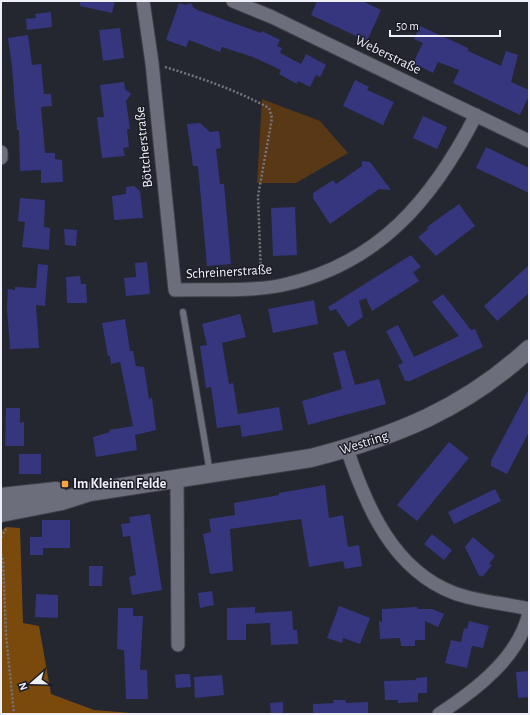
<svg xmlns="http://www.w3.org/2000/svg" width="530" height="715" viewBox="0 0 530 715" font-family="'Alegreya Sans',sans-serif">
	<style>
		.green { fill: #583815 }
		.forest { fill: #7a4a0d }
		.building { fill: #36367e }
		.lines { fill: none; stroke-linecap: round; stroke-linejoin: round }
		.lane-casing { stroke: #404049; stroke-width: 8 }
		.street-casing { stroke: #404049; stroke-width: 15 }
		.secondary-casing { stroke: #404049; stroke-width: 20 }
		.path { stroke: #75767f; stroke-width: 2.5; stroke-dasharray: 2 2; stroke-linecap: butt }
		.lane { stroke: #6d6e7b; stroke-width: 6 }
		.street { stroke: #6d6e7b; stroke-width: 13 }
		.secondary { stroke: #6d6e7b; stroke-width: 18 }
		.poi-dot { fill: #f5a346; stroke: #1b1c26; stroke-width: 1.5 }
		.labels { text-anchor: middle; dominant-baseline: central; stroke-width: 3; stroke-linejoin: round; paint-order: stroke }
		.street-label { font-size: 14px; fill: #eff0f7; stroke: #1b1c26 }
		.poi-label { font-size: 14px; font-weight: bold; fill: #eff0f7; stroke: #1b1c26; text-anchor: start }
	</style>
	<rect width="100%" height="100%" fill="#242630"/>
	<!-- green -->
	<path class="green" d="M262,99L320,121L348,153L296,183H257Z"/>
	<!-- forest -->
	<path class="forest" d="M6,527L20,528L23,623L39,626L51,694L94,710L143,714H1V531Z"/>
	<!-- building -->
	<path class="building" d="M80,1H115L112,13L80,6Z
		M317,1H362L381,10L367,41L311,15Z
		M179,3L185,5L191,3L194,8L200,11L261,33L262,31L280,40L277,46L282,48L280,53L301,64L306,54L326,65L320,77L316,75L310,87L298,81L297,84L279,74L281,70L253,57L222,47L220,52L189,40L186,47L166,40Z
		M51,12L52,27L27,30L26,19L36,18L35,14Z
		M420,26L468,48V51L501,66L506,51L518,55L511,82L529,90V96L520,115L453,83L459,70L438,62L433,73L413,63L423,43L414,39Z
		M120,28L124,58L103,61L99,30Z
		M28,35L32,65L41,64L44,94H51L52,106L41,107L45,153H55V159L62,160L63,182L41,183V170L20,171L19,130H17L12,67L8,38Z
		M355,80L369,87L367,90L394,102L383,125L343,106Z
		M124,82L125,89L131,94L126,101L130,129H127L129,147L123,148L125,156L102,158L97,117H104L100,85Z
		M423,116L447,127L437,149L413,138Z
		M200,123L210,132L219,131L221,148L216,149L220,184H224L231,264L207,266L198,166H193L187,124Z
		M486,147L529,168V193L476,168Z
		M362,161L370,162L391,190L379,189L330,224L313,198V193L333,180L336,184L362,166Z
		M134,186L140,191L143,218L114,220L112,196L126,194V187Z
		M20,198L45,200L44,227L50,228L49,250L22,247L25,222L18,221Z
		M459,204L475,226L436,256L418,237L428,229L427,227Z
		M295,207L297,255L273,256L271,208Z
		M64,229L77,230L76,246L65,245Z
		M411,255L421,267L413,272L419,281L372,311L366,298L359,301L363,317L348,327L336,309L330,311L328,307Z
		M147,262L150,294L126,296L124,278L136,277L135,263Z
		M38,264L48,265L45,306L36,305L39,348L10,349L7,308L8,289L15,290V287L36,288Z
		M529,265V293L497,321L484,306Z
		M80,276L81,284H86L87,303H67L66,277Z
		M443,294L471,330L475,329L483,347L410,381H405L398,365L403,363L386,331L398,325L414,357L459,336L432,302Z
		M314,300L318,324L273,333L268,309Z
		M240,314L246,337L222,343L229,384L233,383L238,414L279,407L283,430L242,437L240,425L217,428L211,387L206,388L200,346L207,345L202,324Z
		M125,319L130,351H133L136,366L144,367L149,399L152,398L156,430L135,435L137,450L96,457L93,437L110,432L109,430L133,426L120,362L111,364L110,356H108L102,323Z
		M345,350L355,385L379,379L386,404L308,425L302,401L342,389L333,353Z
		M529,389V432L507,474L491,466V461Z
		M6,408H20V423L24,422V446H5Z
		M449,442L469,458L417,521L397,505Z
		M19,454H41V474H19Z
		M325,485L329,518L343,515L348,547L359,545L362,566L345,569L343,561L309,567L301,519L230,529L233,571L210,574L203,534L211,532L209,519L235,515L234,503L279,495V493Z
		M495,489L501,501L454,524L448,512Z
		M150,514L162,590L132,595L129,577L136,575L130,536L123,537L121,524L130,523L129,517Z
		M42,520H70V548H43V555H30V537H42Z
		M432,534L452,550L444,560L424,544Z
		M473,537L495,556L489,564L492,565L482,577L480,575L479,576L465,547Z
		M89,566H103L102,586H89Z
		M212,591L214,605L200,608L198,593Z
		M36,594L58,595V618L35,617Z
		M339,606L370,618L360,644L343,638L342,643L327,638Z
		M255,607V613L292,611L293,630H297L298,644L271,645L270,623L246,624V640H227V608Z
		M417,607L418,609H432L444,614L438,627L425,621V640H415V646H401L400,638L380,639L379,621L382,622V609Z
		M118,608H133V616H143L140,670H147L148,699H126L124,650L117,649Z
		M469,621L489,626L483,648L472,646L467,668L445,663L451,640L461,642L464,628L467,629Z
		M529,671V697L518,698L516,672Z
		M181,674H190L191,687L176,688L175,675Z
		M222,675L224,695L195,698L194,677Z
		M427,677V693H418V702L398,703V700H385L384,681L416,680V678Z
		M333,700H345L346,703L368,702V714H313V704L334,703Z
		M283,702V714H271L270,703Z"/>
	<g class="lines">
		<!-- lane casing -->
		<g class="lane-casing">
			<path id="lane" d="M183,312L210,473"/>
		</g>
		<!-- street casing -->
		<g class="street-casing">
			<path id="street" d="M143,1L152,63L175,290C210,289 249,292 283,285C379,264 433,199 476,115
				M233,1L272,17L529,141
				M1,152V158
				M347,449C366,506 393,570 454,593C478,602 505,603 529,609
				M177,480L178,645
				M439,714C476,690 519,657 529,613"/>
		</g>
		<!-- secondary casing -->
		<g class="secondary-casing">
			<path id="secondary" d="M1,497L56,491
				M1,513L62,501L90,492L311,458C396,436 464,409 529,349"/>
		</g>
		<!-- path -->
		<path class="path" d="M165,67C201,78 236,90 269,108L272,118L258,196L261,275
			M1,537L6,529
			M1,554L3,560L6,635L14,714"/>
		<!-- lane -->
		<use href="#lane" class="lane"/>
		<!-- street -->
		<use href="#street" class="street"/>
		<!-- secondary -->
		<use href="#secondary" class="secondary"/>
	</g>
	<!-- markers -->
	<rect class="poi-dot" x="61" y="480" width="8" height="8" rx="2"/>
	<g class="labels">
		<!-- street labels -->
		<g class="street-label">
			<text transform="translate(388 55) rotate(26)">Weberstraße</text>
			<text transform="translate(144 147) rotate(-96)">Böttcherstraße</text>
			<text transform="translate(229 272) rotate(-3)">Schreinerstraße</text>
			<text transform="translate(364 443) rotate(-18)">Westring</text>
		</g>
		<!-- poi labels -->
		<g class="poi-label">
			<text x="73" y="484">Im Kleinen Felde</text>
		</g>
	</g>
	<!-- border -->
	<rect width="530" height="715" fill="none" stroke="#eff0f7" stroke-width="4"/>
	<!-- north arrow -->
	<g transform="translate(32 683) rotate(250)" stroke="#1b1c26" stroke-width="3" paint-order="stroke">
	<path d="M0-3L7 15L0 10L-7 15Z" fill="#eff0f7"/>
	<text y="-6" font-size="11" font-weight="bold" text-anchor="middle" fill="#eff0f7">N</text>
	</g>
	<!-- scale -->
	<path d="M390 30v6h110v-6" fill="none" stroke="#eff0f7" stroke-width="2"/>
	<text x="396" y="30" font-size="12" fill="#eff0f7" stroke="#1b1c26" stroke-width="3" paint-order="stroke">50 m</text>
</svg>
